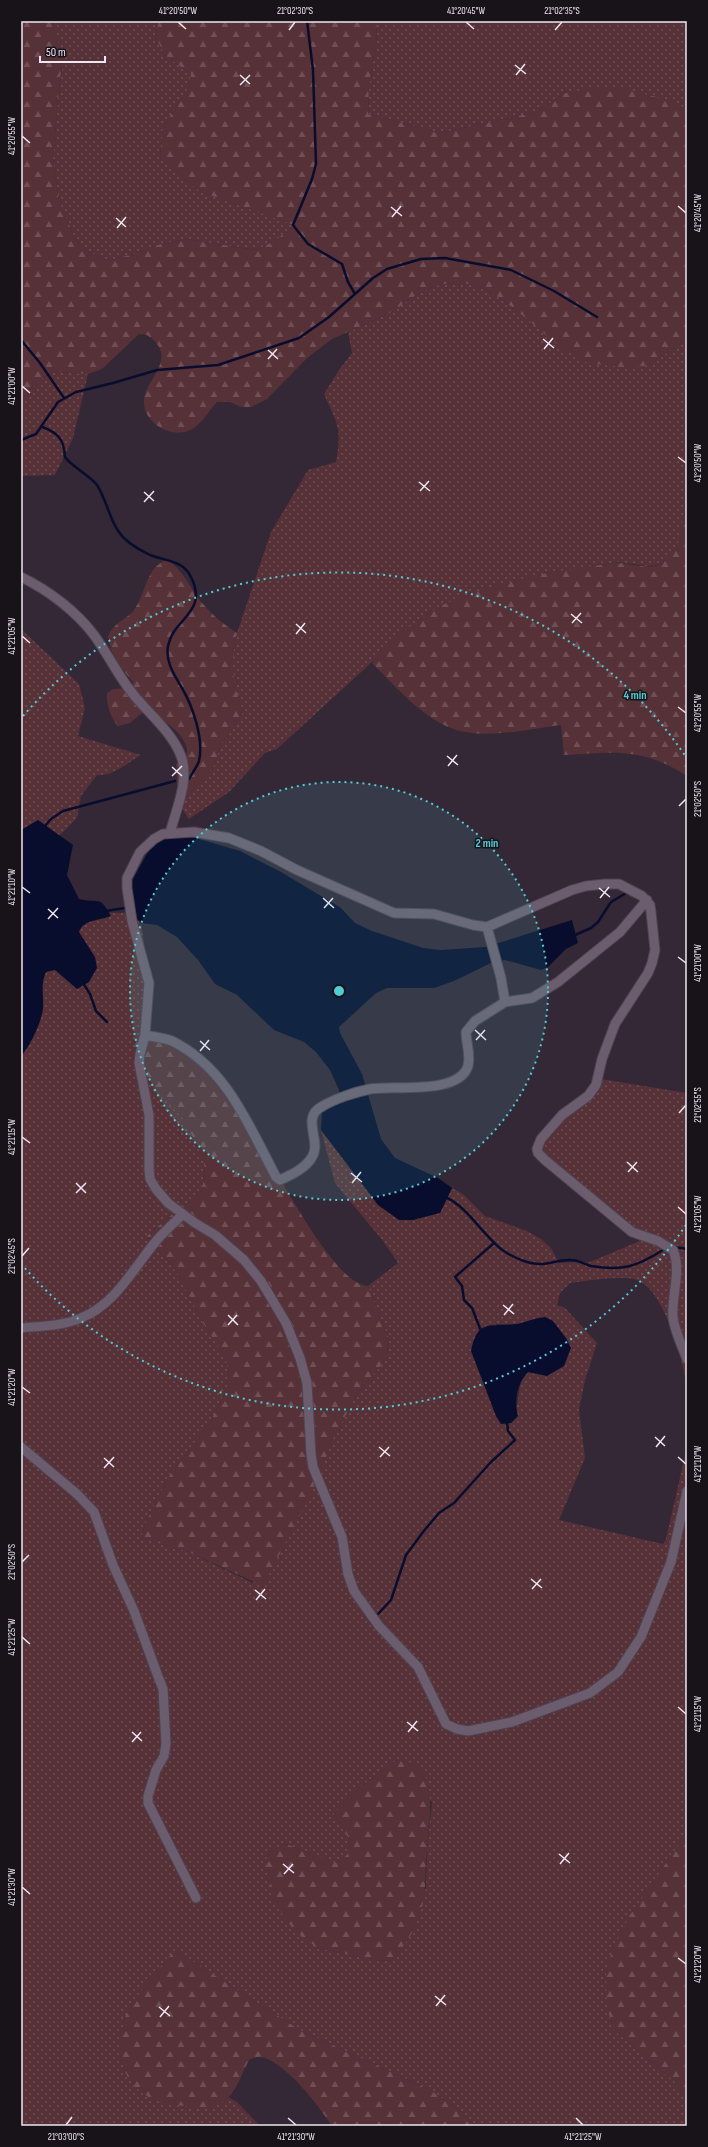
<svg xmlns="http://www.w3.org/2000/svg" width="708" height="2147" viewBox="0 0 708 2147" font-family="'Sofia Sans Condensed',sans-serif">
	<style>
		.grass { fill: url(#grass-dots); fill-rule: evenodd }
		.forest { fill: url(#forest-firs) }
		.water { fill: #090d2d }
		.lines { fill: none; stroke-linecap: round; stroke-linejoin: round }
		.stream { stroke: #090d2d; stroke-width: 2.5 }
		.minor-casing { stroke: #4e4350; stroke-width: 11 }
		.minor { stroke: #6b5d6e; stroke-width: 9 }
		.ticks { fill: none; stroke: #eee6f0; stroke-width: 1.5 }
		.ring { fill: none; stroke: #51ccd4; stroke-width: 2; stroke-dasharray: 2 4 }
		.centre { fill: #51ccd4; stroke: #181319; stroke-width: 2 }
		.ring-label { font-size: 12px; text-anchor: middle; font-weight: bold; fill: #51ccd4; stroke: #181319; stroke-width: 3; stroke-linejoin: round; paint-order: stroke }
		.neatline { fill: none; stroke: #eee6f0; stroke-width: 1.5 }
		.ticks-label { font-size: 10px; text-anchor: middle; fill: #eee6f0 }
	</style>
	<defs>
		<pattern id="grass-dots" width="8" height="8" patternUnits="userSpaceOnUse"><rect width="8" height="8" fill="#573138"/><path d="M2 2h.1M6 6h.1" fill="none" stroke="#6f4f55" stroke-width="1.8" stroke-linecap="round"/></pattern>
		<pattern id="forest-firs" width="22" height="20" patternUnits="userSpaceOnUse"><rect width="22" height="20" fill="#573138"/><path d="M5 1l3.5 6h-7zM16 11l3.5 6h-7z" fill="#6f4f55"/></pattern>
	</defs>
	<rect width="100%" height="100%" fill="#342736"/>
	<!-- grass -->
	<path class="grass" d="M53,21H159L155,36L165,55L191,74L189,87L163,127L160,158L201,192L295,225L275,241L256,250L186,239L157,245L137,253L107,261L88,251L75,239L59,201L53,159L59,86L62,70Z
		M377,21H687V111L676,102L564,94L536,112L440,133L368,114L369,84L376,46Z
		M456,282L475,285L492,293L515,309L649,365L687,339V508L684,514L681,540L673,553L659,565L646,566L618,562L528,578L446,604L418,620L277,749L265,753L229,792L189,819L175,798L187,796L214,766L221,743L228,736L243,712L234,687L232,654L237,633L271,532L308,470L336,462C342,428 338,425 324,394L339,370L352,353L348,332L394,311L411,298L434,286Z
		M54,372L88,374L73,438L55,475L21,476V400L43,377Z
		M21,629L79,684L85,708L78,736L141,755C127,763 114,776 97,775L81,796L77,818L53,842L70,912L131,913L141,923L148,971V1030L171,1105L184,1119L202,1156L205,1169L202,1190L193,1200L177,1210L147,1236L178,1274L203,1323L226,1358L230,1383L210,1422L168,1478L147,1520L141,1538L189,1552L253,1583L356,1396L387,1358L388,1337L368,1286L398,1263L383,1241L335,1183L321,1130L338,1151L440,1213L452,1188L464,1195L485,1216L527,1231L541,1239L551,1248L559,1263L590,1262L647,1238L625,1227L541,1152L536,1141L557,1115L601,1079L687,1093V1388C684,1363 664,1289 637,1280C625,1275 585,1281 570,1283L560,1293L557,1305L565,1308L597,1343L585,1380L579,1410L585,1458L559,1520L663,1544L666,1539L687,1447V1833L613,2029L674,2081L687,2100V2126H476L455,2107L430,2090L300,2030L175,1950L224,2102L228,2097L237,2102L260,2126H21ZM538,1318L553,1321L537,1374L528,1372C516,1384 521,1395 516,1408C514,1414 508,1420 505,1425L496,1416L492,1404L496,1324H518ZM397,1760L432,1802L427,1848L426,1888L391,1961L374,1960L318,1948L266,1861L269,1852L286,1844L337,1864L348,1855V1837L334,1814L360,1787Z"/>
	<!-- forest -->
	<path class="forest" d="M21,21H53L63,59L59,86L53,159L59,201L75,239L88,251L107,261L137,253L157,245L186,239L256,250L275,241L294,225L201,192L160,158L163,127L189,87L191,74L165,55L155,36L159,21H377L376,46L369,84L368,114L440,133L536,112L564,94L591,88L625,89L676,102L687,111V339L649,365L629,368L588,363L564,350L515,309L492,293L475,285L456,282L434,286L411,298L394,311L332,339L307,358L267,399L251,407H241L230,402H217C209,410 204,421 195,427C177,442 142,425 144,400C145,382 172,363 157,344C152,337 147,334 139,334L102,369L88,374L54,372L43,377L21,400Z
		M687,508V776C642,747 614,752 564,755L561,725C526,729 480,742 446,726C417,712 394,685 372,663C392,640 417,617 445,604C486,584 556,570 601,565C607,564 614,562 619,563C631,564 647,569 659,565C662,564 665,559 668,557C687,539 676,526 687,508Z
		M167,560C187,573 189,589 204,605C213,616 225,625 237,633C230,663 233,684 243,712L228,736L221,743L214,766L187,796L178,798L176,764L184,760C185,757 187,754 187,751C188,736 157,712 143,712L130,723L118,726C111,718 106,704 107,693L113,689L130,688L133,682C121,668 110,655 108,636C110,633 112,628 115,626C120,620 129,617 134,610C146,594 146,566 167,560Z
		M148,1030C157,1034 170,1036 179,1042C191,1051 205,1064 215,1075C251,1111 324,1284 368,1286L388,1337L387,1358L356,1396L335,1435L312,1492L263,1586L189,1552L141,1538L147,1520L168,1478L210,1422L230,1383L226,1358L203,1323L178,1274L147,1236L177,1210L193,1200L202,1190L205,1169L202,1156L184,1119L140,1075L132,1061V1051L139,1034Z
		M397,1760C442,1760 429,1819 427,1848C424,1872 428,1893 419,1917C413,1934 403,1948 391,1961L374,1960L318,1948L303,1938L290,1925L274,1903L266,1861L269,1852L286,1844L337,1863L347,1855L348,1837L334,1814L360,1787Z
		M687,1833V2100L674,2081L613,2029L607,2006L606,1978V1969L616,1942L628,1918Z
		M175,1950L300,2030L430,2090L455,2107L476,2126H332C319,2106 286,2063 262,2057C258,2056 254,2058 250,2059C241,2072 238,2092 223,2102C210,2111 191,2107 176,2105C135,2101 113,2069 122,2030C124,2025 124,2018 127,2013C140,1989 158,1970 175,1950Z"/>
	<!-- water -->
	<path class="water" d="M38,820L73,845L67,875L79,899C99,904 99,894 111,916C99,921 84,919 79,932L95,957L97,968L89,982L77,989L55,970L46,972C40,986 44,993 43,1008C42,1021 30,1047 21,1056V830Z
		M166,837H192L240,851L281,872L341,908L355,923L372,931L423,948L441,950L486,947L572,920L578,943L566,949L548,967L541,970L505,960L493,962L454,981L434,988H387L376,993L339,1027L340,1033L362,1074L381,1139L395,1158L438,1178L452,1188L440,1213L413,1220H399L378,1205L321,1130L322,1113L340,1100L339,1090L330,1070L316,1052L304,1042L274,1030L237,995L215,984L198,960L177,937L157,925L141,923L134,916L130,884L152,845Z
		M545,1317L553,1321L566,1338L571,1348L564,1366L547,1376L528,1372C517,1383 514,1401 518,1416L511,1423L501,1424L496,1416L471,1351C478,1317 491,1328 517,1324C526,1322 535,1318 545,1317Z"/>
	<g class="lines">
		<!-- stream -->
		<path class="stream" d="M307,21L313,70L316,164L312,179L293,225L308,244L342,264L348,282L355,294
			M21,340L40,363L64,398
			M42,427C53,431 62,436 64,449C65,451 64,455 65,457C70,465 90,476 97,485C108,502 110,525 125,539C131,545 142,551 150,555C165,561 183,560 191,577C209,613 173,618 168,646C165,662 175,676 182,688C193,707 204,739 199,761C197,767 192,773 189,779
			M21,440L36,434L58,402L76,392L113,383L157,370L218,365L299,338L329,317L373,278L387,269L421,259L445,258L511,270L554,291L597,317
			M44,827L51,819L63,811L175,781
			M106,911L125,908
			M575,935L591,928L598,922L611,902L628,892
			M83,983L90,994L96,1011L107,1022
			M445,1197C468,1207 481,1233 501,1249C512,1257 529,1265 543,1264C553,1263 561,1259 571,1260C578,1260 584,1264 591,1266C623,1271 636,1267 663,1250
			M675,1247L687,1249
			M481,1331L472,1308L464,1300L462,1286L455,1277L494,1243
			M378,1614L391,1600L406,1555L423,1532L439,1513L454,1503L491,1462L515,1440L508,1431L507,1422"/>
		<!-- minor casing -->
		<g class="minor-casing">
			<path id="minor" d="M21,577C48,590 76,611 94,635C108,654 118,676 133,694C148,713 172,732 181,756C190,779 176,810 170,833
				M487,927L501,978L505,1002L532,998L558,982L620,932L647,900
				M145,1035C154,1037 164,1038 172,1041C227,1068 249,1126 276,1177L280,1180C291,1175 306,1168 312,1157C322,1142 301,1118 321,1107C334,1099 355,1092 370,1089C394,1085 459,1095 468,1066C471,1055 466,1043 466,1032L475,1021L505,1002
				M21,1328C40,1326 63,1326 81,1318C115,1305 135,1266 157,1240C165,1231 174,1223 183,1214
				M687,1359C682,1346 675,1332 673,1318C671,1296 682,1271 673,1250L658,1241L632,1232L545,1160L538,1153L537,1149L541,1139L562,1115L588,1096L596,1085L602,1059L615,1024L648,973L652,963L655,950L651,912L650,905L642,896L619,884H605L586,886L572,890L487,927L473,925L434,914L394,913L297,870L261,851L229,838L194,832L163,834L154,839L140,852L127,878V888L132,921L149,983L145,1035L140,1054L139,1063L149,1115V1170L150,1179L156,1189L168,1203L195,1223L215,1235L244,1260L261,1281L286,1323L300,1358L307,1383L311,1454L313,1467L342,1537L348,1574L354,1591L379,1626L418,1667L446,1724L457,1729L468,1731L512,1722L590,1693L618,1672L641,1637L671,1562L687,1491
				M21,1447L77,1494L94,1512L113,1565L134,1611L159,1679L163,1689L166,1744L164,1756L156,1770L148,1796V1803L196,1898"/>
		</g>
		<!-- minor -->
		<use href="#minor" class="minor"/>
	</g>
	<!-- ticks -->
	<path class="ticks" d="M178,22L186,29M466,22L474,29M289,30L295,22M555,30L562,22M515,65L526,74M240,75L250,84M516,75L525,64M240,85L250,75M22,136L30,143M678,206L686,213M391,207L402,216M392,217L401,206M116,218L126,227M117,228L126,217M543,339L554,348M544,349L553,338M268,350L278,359M268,359L277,349M22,386L30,393M678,457L686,463M419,482L430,491M420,491L429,481M144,492L154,501M144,502L154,491M571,614L582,623M572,623L581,613M296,624L306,633M296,634L305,623M22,636L30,643M678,707L686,713M447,756L458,765M448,766L457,755M172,767L182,776M172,776L182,766M679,806L686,799M22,887L30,893M599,888L610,897M323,898L334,908M600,898L609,887M324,908L333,898M48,909L58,918M48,919L58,908M678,957L686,963M475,1030L486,1040M476,1040L485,1030M200,1041L210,1050M200,1051L209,1040M679,1113L686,1105M22,1137L30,1143M627,1162L638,1172M628,1172L637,1162M351,1173L362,1182M76,1183L86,1193M352,1183L361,1172M76,1193L86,1183M678,1207L686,1214M22,1256L29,1248M503,1305L514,1314M228,1315L238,1325M504,1315L513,1304M228,1325L237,1315M22,1387L30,1393M655,1437L665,1446M379,1447L390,1456M656,1447L665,1436M380,1457L389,1447M678,1457L686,1464M104,1458L114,1467M104,1468L114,1457M22,1562L29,1555M531,1579L542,1588M532,1589L541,1579M255,1590L266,1599M256,1600L265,1589M22,1637L30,1644M678,1707L686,1714M407,1722L418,1731M132,1732L142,1741M408,1732L417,1721M132,1742L141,1732M559,1854L570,1863M283,1864L294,1873M560,1864L569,1853M284,1874L293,1864M22,1887L30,1894M678,1958L686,1964M435,1996L446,2005M436,2006L445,1995M159,2007L170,2016M160,2017L169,2006M288,2118L296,2125M576,2118L583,2125M66,2125L72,2117"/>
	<!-- distance rings -->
	<circle cx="339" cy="991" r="209" fill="#51ccd4" fill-opacity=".12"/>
	<g class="ring">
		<circle cx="339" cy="991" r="209"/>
		<path d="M686 1225A419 419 0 0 1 23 1266M23 716A419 419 0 0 1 686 757"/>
	</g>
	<circle cx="339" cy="991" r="6" class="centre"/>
	<g class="ring-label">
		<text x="635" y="699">4 min</text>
		<text x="487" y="847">2 min</text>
	</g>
	<!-- border -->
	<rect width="708" height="2147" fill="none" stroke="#181319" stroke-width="44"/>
	<!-- scale -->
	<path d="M40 56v6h65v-6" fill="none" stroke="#eee6f0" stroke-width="2"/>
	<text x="46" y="56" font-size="12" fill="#eee6f0" stroke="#181319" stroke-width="3" paint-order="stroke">50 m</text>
	<rect x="22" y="22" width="664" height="2103" class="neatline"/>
	<g class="ticks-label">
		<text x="178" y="14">41°20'50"W</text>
		<text x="295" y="14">21°02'30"S</text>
		<text x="466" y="14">41°20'45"W</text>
		<text x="562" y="14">21°02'35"S</text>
		<text transform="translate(11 136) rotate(-90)" y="4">41°20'55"W</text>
		<text transform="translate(697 213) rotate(-90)" y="4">41°20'45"W</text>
		<text transform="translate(11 386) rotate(-90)" y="4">41°21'00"W</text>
		<text transform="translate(697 463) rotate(-90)" y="4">41°20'50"W</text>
		<text transform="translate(11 636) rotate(-90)" y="4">41°21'05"W</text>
		<text transform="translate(697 713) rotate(-90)" y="4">41°20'55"W</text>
		<text transform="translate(697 799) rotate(-90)" y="4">21°02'50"S</text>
		<text transform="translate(11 887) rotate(-90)" y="4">41°21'10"W</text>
		<text transform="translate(697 963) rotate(-90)" y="4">41°21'00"W</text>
		<text transform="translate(697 1105) rotate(-90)" y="4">21°02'55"S</text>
		<text transform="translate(11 1137) rotate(-90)" y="4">41°21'15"W</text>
		<text transform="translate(697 1214) rotate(-90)" y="4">41°21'05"W</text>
		<text transform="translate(11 1256) rotate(-90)" y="4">21°02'45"S</text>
		<text transform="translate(11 1387) rotate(-90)" y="4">41°21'20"W</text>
		<text transform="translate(697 1464) rotate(-90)" y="4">41°21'10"W</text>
		<text transform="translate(11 1562) rotate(-90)" y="4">21°02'50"S</text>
		<text transform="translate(11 1637) rotate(-90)" y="4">41°21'25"W</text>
		<text transform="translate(697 1714) rotate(-90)" y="4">41°21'15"W</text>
		<text transform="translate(11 1887) rotate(-90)" y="4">41°21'30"W</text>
		<text transform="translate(697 1964) rotate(-90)" y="4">41°21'20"W</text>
		<text x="66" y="2140">21°03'00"S</text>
		<text x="296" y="2140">41°21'30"W</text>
		<text x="583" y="2140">41°21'25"W</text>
	</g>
</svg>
